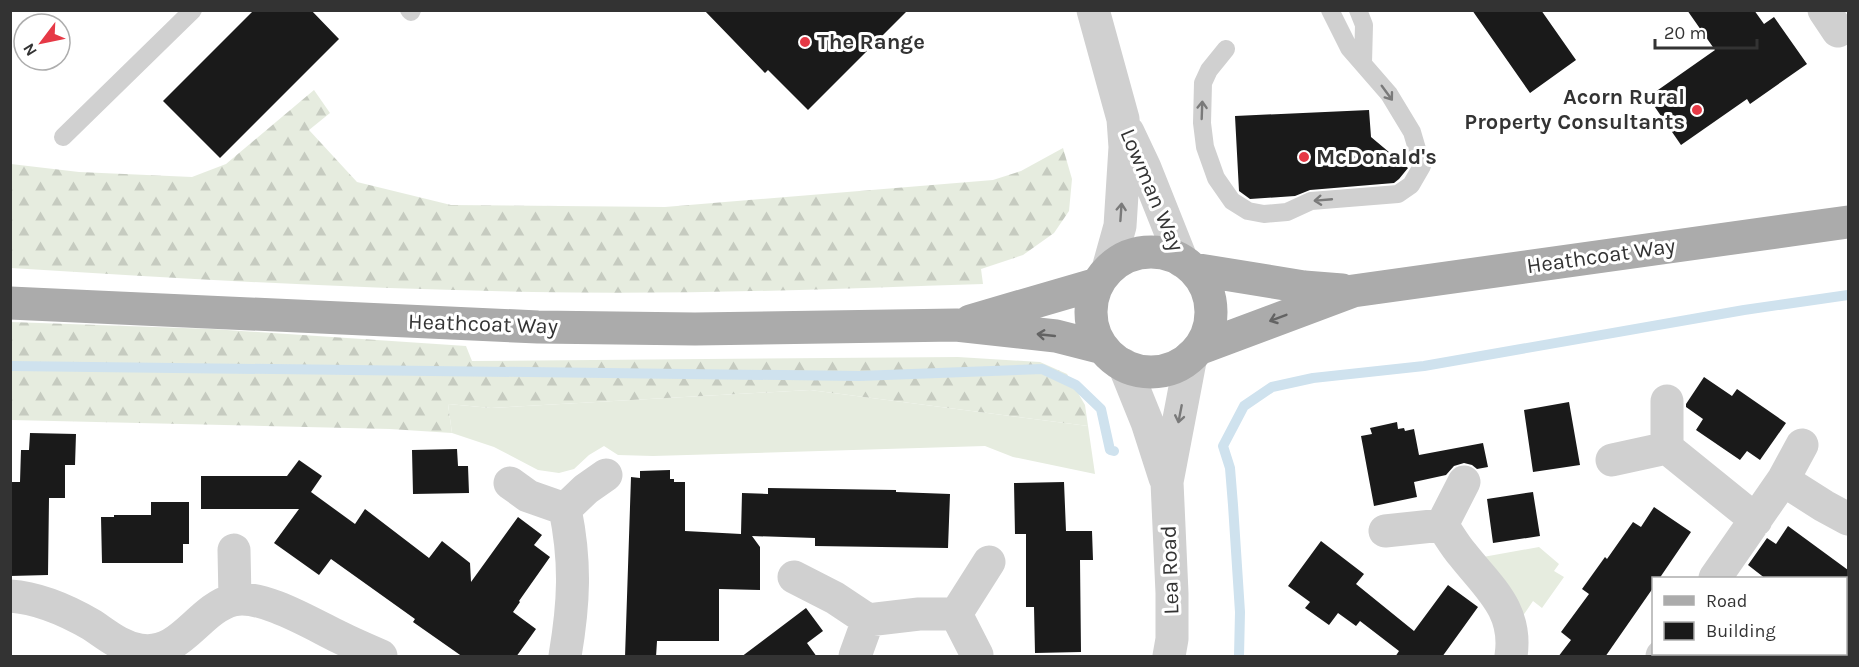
<svg xmlns="http://www.w3.org/2000/svg" width="1859" height="667" viewBox="0 0 1859 667" font-family="Karla,sans-serif">
	<style>
		.grass { fill: #e6ecdf }
		.forest { fill: url(#forest-firs) }
		.lines { fill: none; stroke-linecap: round; stroke-linejoin: round }
		.stream { stroke: #cfe2ee; stroke-width: 10 }
		.building { fill: #1a1a1a }
		.service { stroke: #d0d0d0; stroke-width: 18 }
		.minor { stroke: #d0d0d0; stroke-width: 33 }
		.tertiary { stroke: #d0d0d0; stroke-width: 33 }
		.primary { stroke: #ababab; stroke-width: 33 }
		.oneway { stroke: #7a7a7a }
		.oneway2 { stroke: #636363 }
		.poi-dot { fill: #e63946; stroke: #fff; stroke-width: 2 }
		.labels { text-anchor: middle; dominant-baseline: central; stroke-width: 6; stroke-linejoin: round; paint-order: stroke }
		.poi-label { font-size: 22px; font-weight: bold; fill: #333; stroke: #fff; text-anchor: start }
		.street-label { font-size: 22px; fill: #333; stroke: #fff }
	</style>
	<defs>
		<pattern id="forest-firs" width="22" height="20" patternUnits="userSpaceOnUse" patternTransform="scale(1.5)"><rect width="22" height="20" fill="#e6ecdf"/><path d="M5 1l3.5 6h-7zM16 11l3.5 6h-7z" fill="#c6cbc0"/></pattern>
	</defs>
	<rect width="100%" height="100%" fill="#fff"/>
	<!-- grass -->
	<path class="grass" d="M810,390L1088,426L1095,474L1013,457L985,446L653,456L618,455L604,446L589,455L574,469L559,473L538,470L494,447L452,433L448,404L491,408Z
		M1539,547L1559,564L1554,571L1564,577L1542,608L1533,601L1520,620L1483,557Z"/>
	<!-- forest -->
	<path class="forest" d="M314,90L330,113L309,130L357,182L451,205L665,207L993,180L1021,171L1063,148L1072,179L1069,211L1054,233L1023,255L981,269L983,284C833,289 683,295 533,292C359,289 185,279 11,268V164L79,172L192,177L226,164Z
		M11,322L212,329L466,346L472,361L958,357L1040,362L1067,374L1085,405L1088,426L810,390L491,408L448,404L452,433L390,429L11,420Z"/>
	<g class="lines">
		<!-- stream -->
		<path class="stream" d="M10,366L859,376L1042,369L1076,385L1101,409L1110,450L1114,451
			M1239,656L1240,612L1233,505L1230,468L1223,446L1244,406L1272,387L1313,378L1424,366L1744,310L1848,295"/>
	</g>
	<!-- building -->
	<path class="building" d="M254,10H311L339,39L220,158L163,101Z
		M704,10H908L808,110L768,70L765,73Z
		M1472,10H1541L1576,60L1530,93Z
		M1687,10H1754L1764,24L1774,17L1807,64L1750,104L1747,99L1681,145L1648,97L1715,50Z
		M1369,110L1371,137L1408,168L1399,179L1394,183L1310,190L1295,196L1250,199L1239,191L1235,116Z
		M1704,377L1732,396L1737,389L1786,423L1760,460L1747,451L1740,460L1696,430L1703,419L1686,407V404Z
		M1569,402L1580,465L1533,472L1524,410Z
		M1397,422L1398,429L1404,428L1405,431L1414,429L1419,455L1483,443L1488,467L1477,469L1472,465L1464,463L1454,466L1446,475L1414,482L1417,497L1374,506L1361,436L1372,434L1370,428Z
		M30,433L76,434L75,465H65V498H49L48,575L10,576V482H20L21,450H29Z
		M457,449L458,466H468L469,493L413,494L412,450Z
		M299,460L322,476L311,492L355,524L365,509L429,558L442,541L470,563L471,582L518,517L542,535L534,545L550,557L519,601L520,602L513,612L536,629L516,657H463L413,622L415,619L331,559L319,575L274,543L299,509H201V476H287Z
		M670,470V479H674V482H685V531L741,534L742,493L768,494V488L896,490V492L950,494L948,548L815,546V538L752,536L760,547V590L719,589V641H657L656,657H625L631,477L640,478V471Z
		M1064,482L1066,531H1092L1093,560H1080L1081,652L1035,653L1034,607H1026V534H1015L1014,483Z
		M1533,492L1540,536L1493,543L1487,499Z
		M151,502H189V544H183V563H102L101,517H114V515H151Z
		M1654,507L1691,532L1659,579H1653V588L1605,657H1558L1571,640L1561,632L1589,594L1582,589L1605,557L1607,559L1633,522L1641,527Z
		M1788,526L1848,570V579H1766L1748,565L1767,538L1776,544Z
		M1321,541L1364,574L1356,584L1414,631L1448,585L1478,607L1442,657H1395L1399,651L1360,621L1356,626L1338,613L1329,625L1305,608L1310,602L1288,586Z
		M806,608L823,631L807,643L817,657H741Z"/>
	<g class="lines">
		<!-- service -->
		<path class="service" d="M409,10L411,12L412,10
			M1358,10L1364,25L1363,63
			M1226,49L1209,70L1203,83L1202,123L1205,147L1216,178L1232,201L1248,211L1264,214L1287,212L1311,201L1398,194L1411,185L1422,166L1412,132L1389,94L1349,48L1330,10
			M63,137L193,10"/>
		<!-- minor -->
		<path class="minor" d="M1093,10L1123,119L1125,147L1120,226L1108,269
			M1824,10L1838,31
			M1128,132L1145,168L1182,261
			M1667,401V448
			M1667,448L1756,520
			M1612,460L1667,448
			M1783,480L1824,506L1848,519
			M510,483L528,496L565,509
			M565,509C576,562 574,603 565,656
			M565,509L586,489L606,475
			M1442,525L1464,482
			M1385,531L1442,525C1449,535 1455,546 1463,555C1489,588 1518,610 1511,656
			M234,550L235,599
			M794,577L835,598L868,620L919,614H956L977,655
			M1715,578L1783,480L1802,445
			M10,596C39,598 68,611 92,625C107,635 121,647 140,650C181,657 198,609 233,600C261,593 314,625 339,637C353,644 367,650 381,656
			M956,614L989,562
			M855,656L868,620
			M1662,656L1664,654"/>
		<!-- tertiary -->
		<path class="tertiary" d="M1124,365L1147,422L1165,478
			M1169,656L1172,639V593L1167,482L1191,356"/>
		<!-- primary -->
		<path class="primary" d="M1091 312a60 60 0 1 1 120 0a60 60 0 1 1-120 0Z
			M1193,269L1304,287L1342,290
			M10,303L538,327L695,329L956,325L1056,336L1103,348
			M970,321L1097,284
			M1198,349L1353,291L1848,222"/>
	</g>
	<!-- one-way arrows -->
	<defs><path id="oneway-shaft" d="M-6 0H5M1.5-3L5.5 0L1.5 3" fill="none" stroke-width="1.6" stroke-linecap="round" stroke-linejoin="round" transform="scale(1.5)"/></defs>
	<g class="oneway">
		<use href="#oneway-shaft" transform="translate(1387 93) rotate(54)"/>
		<use href="#oneway-shaft" transform="translate(1202 110) rotate(-88)"/>
		<use href="#oneway-shaft" transform="translate(1323 200) rotate(175)"/>
		<use href="#oneway-shaft" transform="translate(1121 212) rotate(-86)"/>
		<use href="#oneway-shaft" transform="translate(1180 414) rotate(101)"/>
	</g>
	<g class="oneway2">
		<use href="#oneway-shaft" transform="translate(1278 318) rotate(159)"/>
		<use href="#oneway-shaft" transform="translate(1046 335) rotate(-174)"/>
	</g>
	<!-- markers -->
	<g class="poi-dot">
		<circle cx="805" cy="42" r="6"/>
		<circle cx="1697" cy="110" r="6"/>
		<circle cx="1304" cy="157" r="6"/>
	</g>
	<g class="labels">
		<!-- poi labels -->
		<g class="poi-label">
			<text x="817" y="42">The Range</text>
			<text x="1685" y="97" text-anchor="end">Acorn Rural<tspan x="1685" dy="25">Property Consultants</tspan></text>
			<text x="1316" y="157">McDonald's</text>
		</g>
		<!-- street labels -->
		<g class="street-label">
			<text transform="translate(1152 190) rotate(67)">Lowman Way</text>
			<text transform="translate(1601 256) rotate(-8)">Heathcoat Way</text>
			<text transform="translate(483 324) rotate(2)">Heathcoat Way</text>
			<text transform="translate(1170 570) rotate(-92)">Lea Road</text>
		</g>
	</g>
	<!-- border -->
	<rect width="1859" height="667" fill="none" stroke="#333333" stroke-width="24"/>
	<!-- legend -->
	<rect x="1652" y="577" width="195" height="78" fill="#ffffff" stroke="#adadad" stroke-width="1.5"/>
	<rect x="1664" y="596" width="30" height="9" fill="#ababab" stroke="#adadad" stroke-width="1.5"/>
	<text x="1706" y="607" font-size="18" fill="#333333">Road</text>
	<rect x="1664" y="622" width="30" height="18" fill="#1a1a1a" stroke="#adadad" stroke-width="1.5"/>
	<text x="1706" y="637" font-size="18" fill="#333333">Building</text>
	<!-- north arrow -->
	<g transform="translate(42 42) rotate(238)"><circle r="28" fill="#ffffff" stroke="#adadad" stroke-width="1.5"/>
	<path d="M0-4.5L10 22L0 15L-10 22Z" fill="#e63946"/>
	<text y="-9" font-size="16" font-weight="bold" text-anchor="middle" fill="#333333">N</text>
	</g>
	<!-- scale -->
	<path d="M1655 39v9h102v-9" fill="none" stroke="#333333" stroke-width="3"/>
	<text x="1664" y="39" font-size="18" fill="#333333" stroke="#ffffff" stroke-width="4.5" paint-order="stroke">20 m</text>
</svg>
